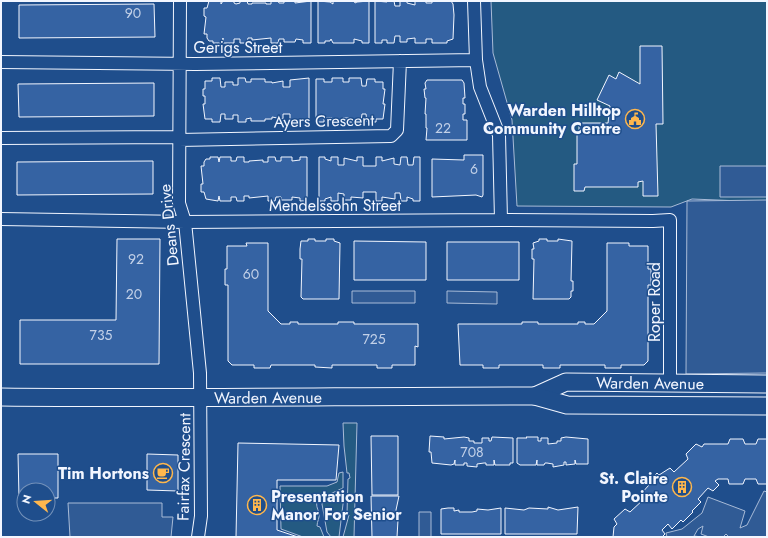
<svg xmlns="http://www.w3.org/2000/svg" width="768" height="538" viewBox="0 0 768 538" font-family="Jost,sans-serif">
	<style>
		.green { fill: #245a82; stroke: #a8bbd7 }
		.parking { fill: #305b95; stroke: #a8bbd7 }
		.building { fill: #3563a3; stroke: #f2f6ff }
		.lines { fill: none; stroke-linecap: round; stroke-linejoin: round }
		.minor-casing { stroke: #f2f6ff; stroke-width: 14 }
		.secondary-casing { stroke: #f2f6ff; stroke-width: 19 }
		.minor { stroke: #1f4e8c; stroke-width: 12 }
		.secondary { stroke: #1f4e8c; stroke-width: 17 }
		.labels { text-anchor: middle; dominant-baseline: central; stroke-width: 3; stroke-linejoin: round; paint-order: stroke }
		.number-label { font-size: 14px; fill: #c3d1e8 }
		.street-label { font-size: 16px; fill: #f2f6ff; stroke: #1f4e8c }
		.poi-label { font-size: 16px; font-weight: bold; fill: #f2f6ff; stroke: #1f4e8c; text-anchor: end }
	</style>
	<rect width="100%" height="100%" fill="#1f4e8c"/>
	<!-- green -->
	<path class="green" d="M491,1H767V202L692,199L671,207L517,206L512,120L493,53Z
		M343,423H357L354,537H343L349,515L347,514L348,479L350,478L349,473H347L344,446Z
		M343,472V488L317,500C316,506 317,507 319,513C320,518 317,521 317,526L320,527L324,537H303L281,529L280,486H327L337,482L339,473Z
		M342,495L344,496L339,537H331L327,532L322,504L323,501Z"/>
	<!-- parking -->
	<path class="parking" d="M720,166H767V197H720Z
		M767,200V373L686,374L687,201Z
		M352,291H415V303H352Z
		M447,291L497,292V304L447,303Z
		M764,491L767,492V537H729L726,534L723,537H709L701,534L703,526L698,529L694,536L702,537H667L666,533L682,529L702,513L708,497L745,511L740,528L747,525Z
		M68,503H162V517H173L171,537H70Z
		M419,512H431V537H419Z"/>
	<!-- building -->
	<path class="building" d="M209,1H221V4L223,1H234V3L236,4L240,3V1H247L248,4H252V3H266V4H271V1H278L279,3H284V1H295V3L311,1V43H303V40L296,39L295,42H284V39H279L278,43H271V38L252,40V38H248L247,43H240V39H234V43H223V38L222,43H213V41H209L207,38V34H204L206,17L204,16V8H207Z
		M318,1L330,2L333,4V1H354L355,3L357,2L369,1V43H362V41L354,39V43H333L331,39L330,41H325V43H318Z
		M375,1L387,2V1H394L395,6H400V1H407V3L415,5V1H426V3H432V1H451L453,4L454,15L453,39L447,41V43H432V39H426V43H415V38L407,39V42H400V36H395L394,43H387V40H382V43H375Z
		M154,4L155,37L19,38V5Z
		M640,46H662L663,124H656L658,196H643V181L638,182V187H585L584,191H574V164H577V134H579V123H608L610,106L597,100L609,75L616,79L619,72L640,84Z
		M212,78H220L221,87H225V82H233V85H238V78H245L246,82H251V79H265V82H272V83L283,81V87H290V80L309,78V122L290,120V114H283V119L272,117V119H265V121H251V118L246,119V122H238V115H233V119H225V114H221L220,122H212V119H205L203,104H205V96H203V89H205V81H212Z
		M332,78H343V82H349V78H361L362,86H366L367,79H375V82H383V89H385L383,104H385L383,119H376V122H367L366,114H362L361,122H349V118H343V122H332V118H324V122H316V79H324V82H332Z
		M427,80H462L464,83L465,98H463V104H465V114H463V120H467V140H426L427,128H426V114H425L426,98H425L424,89H426L425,83Z
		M154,83V116L19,117L18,84Z
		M464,155H483V195L482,197L476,195L432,197V159L464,160Z
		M210,157H218L219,162L220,157H231V161H236L237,157H244V162H249V161L263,160V162H268V157H275L276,161H281V157H292V161L300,160V157H307V201H300V198L292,197V200H281V197H276L275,201H268V196L249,198V196H244V201H237L236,197H231V201H220L219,196L218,201L206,199L204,192H201V184H203L201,166H204V162L206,159H210Z
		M319,157H325V159L331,161V157H338V165H344V158L357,161V157H363V166H376V157H382V161L394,158V164L400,165L401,157H407L408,165H413L414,157H420V201H413V199L407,197V201H401L400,193H395V199L382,197V201H376V192H363V198L351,197V200H344V194L338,193V201H331V197L325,199V201H319Z
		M153,161V194L17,195V162Z
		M117,239H160L159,364H20V320H116Z
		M308,239H315V241H326V239H334V241L340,243L339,299H303L301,297L302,259H300V249L301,241H308Z
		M539,239H547V241H558V239L572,241L571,281H573V291H571V297L569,299H533L534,259H532V249H534L533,243L539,241Z
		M354,241L426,242V280H354Z
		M447,242H519V280H447Z
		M246,243H268V311L281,324H290V322H298V324H338V322H354V324H418V347L415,346V365H392V368H377V365H332V368L315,367V365H271L270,368H254V365H232L228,361V285H225V269H227V246H247Z
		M607,243H629V246H648V269H651V285H648V361L644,365H621V368H605V365H560V368H543V365H499V368H483V365H460L458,324H522V322H538V324H578V322H585V324H594L607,311Z
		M371,436H398V495H372Z
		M430,436L444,437V439L464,437L469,438V441H474V443H482V438H489V441H491L492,437L513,438V463H510V465H495L494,460V465H486V463H484L477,464V467L467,466V463H464V465H455V460L454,464L451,465L432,463L431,452H429Z
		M526,437H538V441H541V438H548V444L557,443V441H561V438L566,437L588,439V464H576L575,460V464L566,465V462H564V465L553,467V464L547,463H545L544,465H537V460L536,465H520L517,463V438H527Z
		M730,439H743L745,444H756L758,439H767V484H758L756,479H745L743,484H729L728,479H718L715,481L719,485L713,491L708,488L698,499L701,502L692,511L693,512L683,522L681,520L672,529L668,524L662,530L665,534L662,537H613L614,527L617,524L614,519L625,509L630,512L644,499L640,495L649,485L647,483L657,473L659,475L670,468L674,472L688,459L686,454L696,444L702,447L704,444H728Z
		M238,443L339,445L336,480H277V530L298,537H236Z
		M18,454H58V498H48V490H24V498H19Z
		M147,454L178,455V491L147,490Z
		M371,496H399L396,510L398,520L397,537H372Z
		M548,507L558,510L578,507L577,534H505V508L524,510L529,508L548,509Z
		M448,508H454V511L459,510V512H472L477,511V509L488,510L501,508V534H441V509Z"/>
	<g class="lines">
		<!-- minor casing -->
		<g class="minor-casing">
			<path id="minor" d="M180,1L179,203L185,222L200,373L201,516L198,537
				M474,1L476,60L480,87L499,135L501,220
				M1,62L195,64L476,60
				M1,138L179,137
				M179,140L391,136L397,130L400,61
				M1,219L185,222L501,220L653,221L670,220V384"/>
		</g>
		<!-- secondary casing -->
		<g class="secondary-casing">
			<g id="secondary">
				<path id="s1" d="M535,396L566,382L767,384"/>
				<path id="s2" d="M1,397C179,399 357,396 535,396L567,405L767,406"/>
			</g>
		</g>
		<!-- minor -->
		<use href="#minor" class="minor"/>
		<!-- secondary -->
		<use href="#secondary" class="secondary"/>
	</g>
	<!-- icons -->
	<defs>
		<g id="civic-ring" transform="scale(1)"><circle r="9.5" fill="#1f4e8c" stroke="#ffb74d" stroke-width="1.5"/><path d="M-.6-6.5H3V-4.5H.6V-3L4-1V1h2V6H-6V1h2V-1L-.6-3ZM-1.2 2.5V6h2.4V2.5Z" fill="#ffb74d"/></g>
		<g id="cafe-ring" transform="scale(1)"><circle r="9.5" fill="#1f4e8c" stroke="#ffb74d" stroke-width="1.5"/><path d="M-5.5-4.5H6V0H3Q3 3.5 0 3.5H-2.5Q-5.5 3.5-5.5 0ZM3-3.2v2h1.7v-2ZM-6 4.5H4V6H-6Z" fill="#ffb74d"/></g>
		<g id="building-ring" transform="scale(1)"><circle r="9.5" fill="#1f4e8c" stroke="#ffb74d" stroke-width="1.5"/><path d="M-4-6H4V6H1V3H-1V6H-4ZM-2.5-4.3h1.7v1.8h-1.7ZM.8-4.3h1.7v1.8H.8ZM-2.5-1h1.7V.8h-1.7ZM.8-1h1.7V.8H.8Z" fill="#ffb74d"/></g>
	</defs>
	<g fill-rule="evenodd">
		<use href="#civic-ring" x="635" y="119"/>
		<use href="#cafe-ring" x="163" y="473"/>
		<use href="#building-ring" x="682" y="487"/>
		<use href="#building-ring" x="257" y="505"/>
	</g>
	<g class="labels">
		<!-- number labels -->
		<g class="number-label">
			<text x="133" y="13">90</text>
			<text x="443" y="128">22</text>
			<text x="474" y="169">6</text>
			<text x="136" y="259">92</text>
			<text x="251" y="274">60</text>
			<text x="134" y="294">20</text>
			<text x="101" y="335">735</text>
			<text x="374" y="339">725</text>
			<text x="472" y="452">708</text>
		</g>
		<!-- street labels -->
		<g class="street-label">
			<text x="238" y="47">Gerigs Street</text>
			<text transform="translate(324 121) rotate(-1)">Ayers Crescent</text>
			<text x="335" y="205">Mendelssohn Street</text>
			<text transform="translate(169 225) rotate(-96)">Deans Drive</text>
			<text transform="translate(654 302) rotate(-90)">Roper Road</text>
			<text stroke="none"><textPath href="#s1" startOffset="118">Warden Avenue</textPath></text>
			<text stroke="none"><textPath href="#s2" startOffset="267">Warden Avenue</textPath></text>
			<text transform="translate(184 467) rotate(-89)">Fairfax Crescent</text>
		</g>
		<!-- poi labels -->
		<g class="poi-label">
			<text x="621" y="110">Warden Hilltop<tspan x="621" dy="18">Community Centre</tspan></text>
			<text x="149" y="473">Tim Hortons</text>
			<text x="668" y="478">St. Claire<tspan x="668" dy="18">Pointe</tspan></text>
			<text x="271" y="496" text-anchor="start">Presentation<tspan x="271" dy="18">Manor For Senior</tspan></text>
		</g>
	</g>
	<!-- border -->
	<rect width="768" height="538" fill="none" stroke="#f2f6ff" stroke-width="4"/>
	<!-- north arrow -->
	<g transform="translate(36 502) rotate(287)"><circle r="19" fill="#1f4e8c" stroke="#7391ba"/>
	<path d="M0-3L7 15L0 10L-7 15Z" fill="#ffb74d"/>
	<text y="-6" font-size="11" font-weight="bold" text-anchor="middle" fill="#f2f6ff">N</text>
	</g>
</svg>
